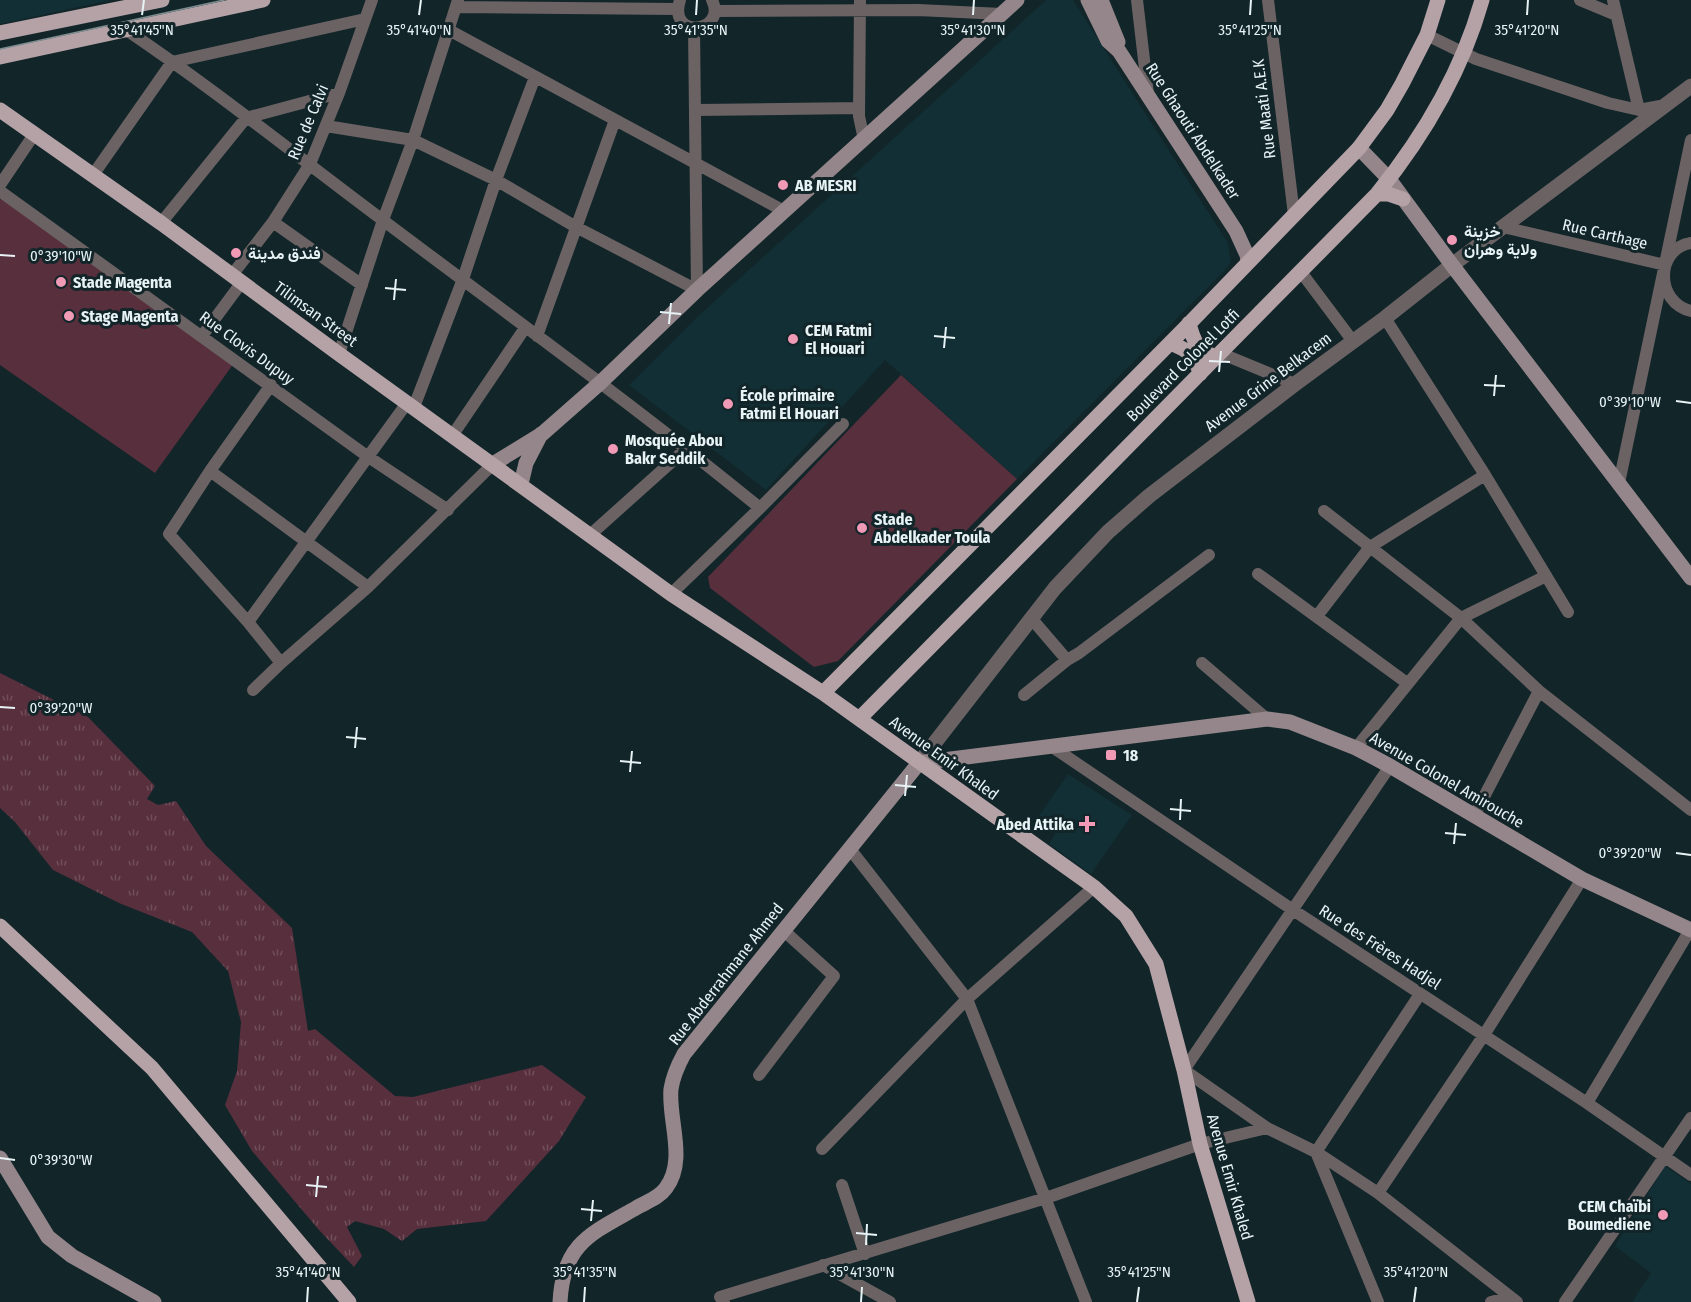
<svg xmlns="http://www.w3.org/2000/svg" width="1691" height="1302" viewBox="0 0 1691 1302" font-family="'Fira Sans Condensed',Vazirmatn,sans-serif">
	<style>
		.built { fill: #112f34 }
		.grass { fill: url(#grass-tufts) }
		.pitch { fill: #582f3d }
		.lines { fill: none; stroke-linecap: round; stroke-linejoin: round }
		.minor { stroke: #6b6264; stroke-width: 12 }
		.tertiary { stroke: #6b6264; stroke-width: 15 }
		.secondary { stroke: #94868a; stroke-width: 15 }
		.primary { stroke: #b5a2a7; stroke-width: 15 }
		.tram { stroke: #7d8d90; stroke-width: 1.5 }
		.ticks { fill: none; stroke: #e7f3f5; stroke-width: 2 }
		.poi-dot { fill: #f09ab6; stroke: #122529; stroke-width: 2 }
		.labels { text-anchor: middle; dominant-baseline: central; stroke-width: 6; stroke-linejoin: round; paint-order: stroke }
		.street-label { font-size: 16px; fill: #e7f3f5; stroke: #122529 }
		.poi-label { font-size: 16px; font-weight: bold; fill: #e7f3f5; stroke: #122529; text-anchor: start }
		.ticks-label { font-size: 15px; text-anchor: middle; fill: #e7f3f5; stroke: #122529; stroke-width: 6; stroke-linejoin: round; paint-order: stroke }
	</style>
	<defs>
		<pattern id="grass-tufts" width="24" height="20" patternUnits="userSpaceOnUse" patternTransform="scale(1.5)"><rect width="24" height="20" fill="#582f3d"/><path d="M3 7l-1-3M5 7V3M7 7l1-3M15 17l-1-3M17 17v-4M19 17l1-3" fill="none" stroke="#704e5a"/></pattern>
	</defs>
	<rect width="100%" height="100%" fill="#122529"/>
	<!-- built -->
	<path class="built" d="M0,0H111L0,24Z
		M1046,0H1073L1228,243L1231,262L1224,271L1017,479L885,360L766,490L629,385L696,318Z
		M1068,774L1132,815L1091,874L1049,844L1057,831L1038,817Z
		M1665,1166L1691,1184V1302H1632L1651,1273L1615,1246Z"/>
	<!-- grass -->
	<path class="grass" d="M0,673L88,717L155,786L147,799L158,805L176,801L206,846L292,928L308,1031L315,1029L395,1096L413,1097L542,1065L586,1097L559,1141L486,1221L417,1229L402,1241L384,1229L355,1221L347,1227L362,1256L354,1267L319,1230L252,1151L225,1105L237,1071L241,1022L228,971L192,932L119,903L53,870L15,822L0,808Z"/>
	<!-- pitch -->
	<path class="pitch" d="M4,195L234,363L155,473L0,365V200Z
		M901,375L1017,479L838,661L814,667L710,588L708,577Z"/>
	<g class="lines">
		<!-- minor -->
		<path class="minor" d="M680,0C667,40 728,33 712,0
			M860,0L859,116L864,140
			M1137,0L1148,94
			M1268,0L1294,215
			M1580,0L1616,15
			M1613,0L1639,110
			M456,7L677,9
			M715,11L918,10L1002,14
			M125,29C214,89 298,157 384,221C510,316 638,408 760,508
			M447,29L784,211
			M1427,35L1476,59L1608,103L1639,110L1660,106
			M696,110L859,108
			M326,126L413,140L496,180L576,227L697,290L694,28
			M93,175L172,62L365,19
			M0,185L35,133
			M0,191L367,456L448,510
			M273,222L362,285
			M161,223L246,118L339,93
			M1503,227L1665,265
			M1691,243C1655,249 1655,302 1691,311
			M1301,272L1352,340
			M232,275L273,222L310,164L339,93L372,0
			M1385,318L1485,475L1568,612
			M202,336L242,282
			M537,336L615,120
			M1220,353L1295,384
			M339,354L383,220L413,140L458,0
			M271,385L210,471L169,534L248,622L281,663
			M414,407L463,279L496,180L535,77
			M452,436L525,328
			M210,471L368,587
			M1619,483L1691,140
			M1324,511L1461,618L1539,691L1691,810
			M590,535L687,448
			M1258,574L1407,683
			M671,594L760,508L843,424
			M1317,616L1370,547L1485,475
			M1031,618L1067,660
			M248,622L407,403
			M1202,663L1267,719
			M253,690L281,663L368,587L493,464
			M1024,695L1067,660L1079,653L1209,555
			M1051,746L1293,910L1587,1103L1691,1175
			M1356,748L1461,618L1546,576
			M1474,816L1539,691
			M850,849L967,999L1086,1302
			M759,1075L834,976L783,930
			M1587,1103L1690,930
			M1267,1128L1184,1070L1390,766
			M822,1149L967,999L1094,887
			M842,1185L865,1254
			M1378,1193L1484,1035L1582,879
			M823,1265L890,1302
			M724,1302L720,1297L1046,1198L1200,1144L1267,1128L1316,1152L1378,1193L1517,1302
			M1378,1302L1316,1152L1420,994
			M1491,1302L1510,1297
			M1565,1302L1691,1118"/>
		<!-- tertiary -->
		<path class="tertiary" d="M919,763L1055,588L1108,532L1149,496L1295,384L1385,318L1452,265L1691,86"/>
		<!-- secondary -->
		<path class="secondary" d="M1088,0L1108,41L1119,51L1236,231L1247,255L1248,262
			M1101,0L1118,42
			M1359,148L1389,179L1452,265L1691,578
			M493,464L542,434L600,383L697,290L1017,0
			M521,484L526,463L541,434
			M0,1158L48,1237L72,1256L154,1302
			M560,1302C563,1244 590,1234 636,1208C646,1202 659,1198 666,1188C687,1160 668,1120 671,1089C673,1076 678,1065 684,1054L919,763L1267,719L1290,722L1356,748L1390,766L1582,879L1691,930"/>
		<!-- primary -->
		<path class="primary" d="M0,33L162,0
			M0,57L263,0
			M0,110L161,223L339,354L671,594L823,693L1094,887L1126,916L1156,964L1184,1070L1200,1144L1248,1302
			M1377,194H1388L1403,199
			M1189,323C1193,341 1198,351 1216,357
			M1170,343C1186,349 1196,355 1200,374
			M823,693L1184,329L1359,148L1387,110L1402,84L1427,35L1438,0
			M859,719L1377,194C1423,137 1462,71 1482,0
			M0,926L152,1068L349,1302"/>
		<!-- tram -->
		<path class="tram" d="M0,49L224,0"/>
	</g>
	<!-- ticks -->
	<path class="ticks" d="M142,15L144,0M419,15L421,0M696,15L697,0M973,15L974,0M1250,15L1251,0M1527,15L1528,0M0,255L15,256M385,288L406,290M394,300L396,279M660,312L681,314M669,324L671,303M934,336L955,338M944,348L946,327M1209,361L1230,362M1219,372L1221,351M1484,385L1505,386M1494,396L1496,375M1676,401L1691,403M0,707L15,708M346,737L366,739M355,748L357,727M620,761L641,763M630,772L632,751M895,785L916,787M905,796L907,775M1170,809L1191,811M1180,820L1181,799M1445,833L1466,835M1454,844L1456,823M1676,853L1691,855M0,1158L15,1160M306,1185L327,1187M316,1197L318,1176M581,1209L602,1211M591,1221L593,1200M856,1233L877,1235M866,1245L867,1224M307,1302L308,1287M584,1302L585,1287M861,1302L862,1287M1137,1302L1139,1287M1414,1302L1416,1287"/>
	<!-- markers -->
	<g class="poi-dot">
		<circle cx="783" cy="185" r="6"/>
		<circle cx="1452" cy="240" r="6"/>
		<circle cx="236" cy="253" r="6"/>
		<circle cx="61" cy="282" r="6"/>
		<circle cx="69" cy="316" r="6"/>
		<circle cx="793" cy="339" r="6"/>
		<circle cx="728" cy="404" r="6"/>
		<circle cx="613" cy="449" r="6"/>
		<circle cx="862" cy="528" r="6"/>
		<rect x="1105" y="749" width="12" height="12" rx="3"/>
		<path d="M1084 815h6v6h6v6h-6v6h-6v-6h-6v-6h6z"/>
		<circle cx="1663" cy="1215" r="6"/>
	</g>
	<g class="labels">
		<!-- street labels -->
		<g class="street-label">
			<text transform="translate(1264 109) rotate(-97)">Rue Maati A.E.K</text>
			<text transform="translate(308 122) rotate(-67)">Rue de Calvi</text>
			<text transform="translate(1193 131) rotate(57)">Rue Ghaouti Abdelkader</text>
			<text transform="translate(1605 234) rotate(13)">Rue Carthage</text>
			<text transform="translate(316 314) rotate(36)">Tilimsan Street</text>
			<text transform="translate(247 348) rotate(36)">Rue Clovis Dupuy</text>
			<text transform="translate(1183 365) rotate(-45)">Boulevard Colonel Lotfi</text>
			<text transform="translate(1268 382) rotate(-37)">Avenue Grine Belkacem</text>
			<text transform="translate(944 758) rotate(36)">Avenue Emir Khaled</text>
			<text transform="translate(1447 780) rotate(30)">Avenue Colonel Amirouche</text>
			<text transform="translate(1380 947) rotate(33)">Rue des Frères Hadjel</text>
			<text transform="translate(726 974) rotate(-52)">Rue Abderrahmane Ahmed</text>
			<text transform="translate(1230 1177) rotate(74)">Avenue Emir Khaled</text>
		</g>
		<!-- poi labels -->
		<g class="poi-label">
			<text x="795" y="185">AB MESRI</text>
			<text x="1464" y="231">خزينة<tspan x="1464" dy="18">ولاية وهران</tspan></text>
			<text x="248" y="253">فندق مدينة</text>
			<text x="73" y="282">Stade Magenta</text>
			<text x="81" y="316">Stage Magenta</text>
			<text x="805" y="330">CEM Fatmi<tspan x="805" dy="18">El Houari</tspan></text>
			<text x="740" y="395">École primaire<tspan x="740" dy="18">Fatmi El Houari</tspan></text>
			<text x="625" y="440">Mosquée Abou<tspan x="625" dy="18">Bakr Seddik</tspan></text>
			<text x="874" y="519">Stade<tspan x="874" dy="18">Abdelkader Toula</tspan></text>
			<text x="1123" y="755">18</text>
			<text x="1074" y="824" text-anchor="end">Abed Attika</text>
			<text x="1651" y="1206" text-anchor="end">CEM Chaïbi<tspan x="1651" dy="18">Boumediene</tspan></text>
		</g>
	</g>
	<g class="ticks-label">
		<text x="142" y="35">35°41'45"N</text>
		<text x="419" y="35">35°41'40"N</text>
		<text x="696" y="35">35°41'35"N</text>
		<text x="973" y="35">35°41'30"N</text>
		<text x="1250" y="35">35°41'25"N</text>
		<text x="1527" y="35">35°41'20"N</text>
		<text x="61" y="261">0°39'10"W</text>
		<text x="1630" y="407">0°39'10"W</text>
		<text x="61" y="713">0°39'20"W</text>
		<text x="1630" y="858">0°39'20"W</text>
		<text x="61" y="1165">0°39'30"W</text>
		<text x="308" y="1277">35°41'40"N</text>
		<text x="585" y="1277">35°41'35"N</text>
		<text x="862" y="1277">35°41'30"N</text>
		<text x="1139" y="1277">35°41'25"N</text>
		<text x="1416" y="1277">35°41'20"N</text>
	</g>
</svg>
